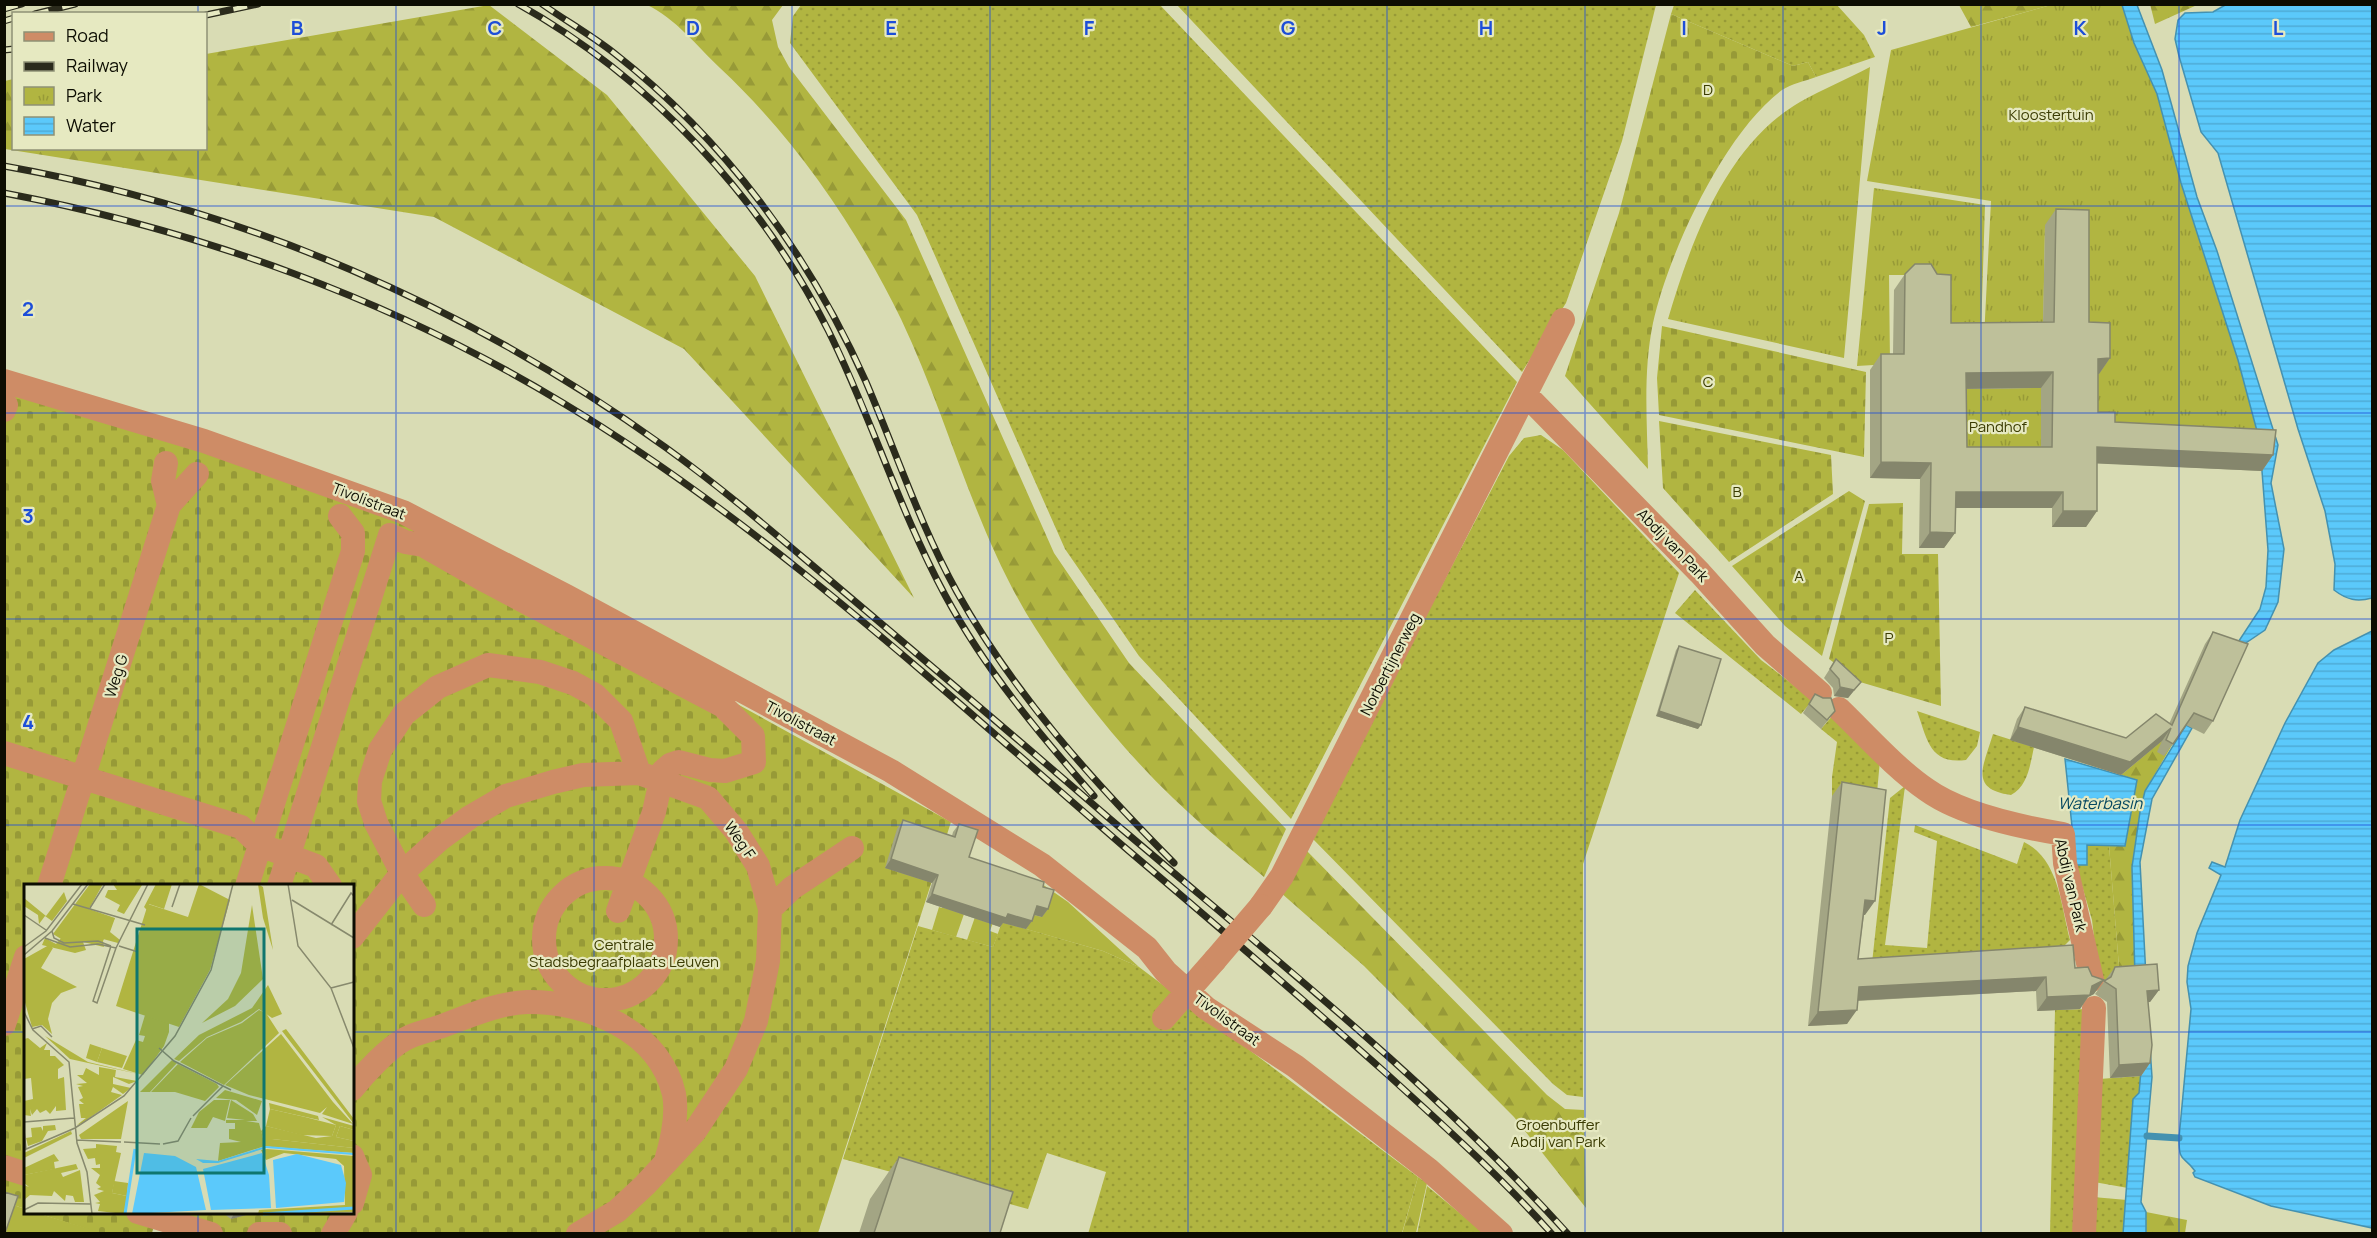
<svg xmlns="http://www.w3.org/2000/svg" width="2377" height="1238" viewBox="0 0 2377 1238" font-family="Manrope,sans-serif">
	<style>
		.grass { fill: url(#grass-dots) }
		.forest { fill: url(#forest-firs) }
		.cemetery { fill: url(#cemetery-stones) }
		.park { fill: url(#park-tufts) }
		.garden { fill: #b1b541 }
		.water { fill: url(#water-rules); stroke: #4491b0; stroke-width: 1.5 }
		.lines { fill: none; stroke-linecap: round; stroke-linejoin: round }
		.stream { stroke: #4491b0; stroke-width: 7 }
		.minor { stroke: #ce8c66; stroke-width: 24 }
		.rail-casing { stroke: #2b2b1c; stroke-width: 7 }
		.rail { stroke: #e6e9c1; stroke-width: 4.5; stroke-dasharray: 14; stroke-linecap: butt }
		.minor-bridge { stroke: #ce8c66; stroke-width: 24 }
		.wall { fill: #a3a584; fill-rule: evenodd }
		.shaded-wall { fill: #85866c }
		.building { fill: #bec09a; stroke: #85866c; stroke-width: 1.5; fill-rule: evenodd }
		.grid { fill: none; stroke: #1d4ed8; stroke-width: 1.5; stroke-opacity: 0.55 }
		.labels { text-anchor: middle; dominant-baseline: central; stroke-width: 4.5; stroke-linejoin: round; paint-order: stroke }
		.park-label { font-size: 15px; fill: #3b3c03; stroke: #e6e9c1 }
		.street-label { font-size: 15px; fill: #0d0d02; stroke: #e6e9c1 }
		.water-label { font-size: 16px; font-style: italic; fill: #044760; stroke: #e6e9c1 }
		.inset-river { fill: none; stroke: #5bc9fb; stroke-width: 3 }
		.inset-road { fill: none; stroke: #87896d; stroke-width: 1.5 }
		.view { fill: #0f766e; fill-opacity: 0.15; stroke: #0f766e; stroke-width: 3 }
		.inset-edge { fill: none; stroke: #0d0d02; stroke-width: 3 }
		.grid-label { font-size: 20px; text-anchor: middle; font-weight: bold; fill: #1d4ed8; stroke: #e6e9c1; stroke-width: 4.5; stroke-linejoin: round; paint-order: stroke }
	</style>
	<defs>
		<pattern id="grass-dots" width="8" height="8" patternUnits="userSpaceOnUse" patternTransform="scale(1.5)"><rect width="8" height="8" fill="#b1b541"/><path d="M2 2h.1M6 6h.1" fill="none" stroke="#979a37" stroke-width="1.8" stroke-linecap="round"/></pattern>
		<pattern id="forest-firs" width="22" height="20" patternUnits="userSpaceOnUse" patternTransform="scale(1.5)"><rect width="22" height="20" fill="#b1b541"/><path d="M5 1l3.5 6h-7zM16 11l3.5 6h-7z" fill="#979a37"/></pattern>
		<pattern id="cemetery-stones" width="16" height="16" patternUnits="userSpaceOnUse" patternTransform="scale(1.5)"><rect width="16" height="16" fill="#b1b541"/><path d="M2 7V4a2 2 0 0 1 4 0v3zM10 15v-3a2 2 0 0 1 4 0v3z" fill="#979a37"/></pattern>
		<pattern id="park-tufts" width="24" height="20" patternUnits="userSpaceOnUse" patternTransform="scale(1.5)"><rect width="24" height="20" fill="#b1b541"/><path d="M3 7l-1-3M5 7V3M7 7l1-3M15 17l-1-3M17 17v-4M19 17l1-3" fill="none" stroke="#979a37"/></pattern>
		<pattern id="water-rules" width="6" height="5" patternUnits="userSpaceOnUse" patternTransform="scale(1.5)"><rect width="6" height="5" fill="#5bc9fb"/><path d="M0 2.5h6" fill="none" stroke="#4eabd6"/></pattern>
	</defs>
	<rect width="100%" height="100%" fill="#d9dcb4"/>
	<!-- grass -->
	<path class="grass" d="M801,5H1160L1517,382L1291,819L1139,656L1065,549L917,215L790,43L793,16Z
		M1177,5H1656L1622,141L1566,303L1522,372Z
		M1674,5H1837L1864,35L1875,57L1816,77L1808,62L1793,66L1671,14Z
		M1541,435L1563,450L1679,573L1583,864V1097L1567,1095L1553,1084L1311,837L1509,456L1524,438Z
		M1695,590L1761,660L1813,700L1801,714L1675,613Z
		M1917,711L1980,732L1977,746L1966,760C1929,765 1927,738 1917,711Z
		M1833,715L1880,760L1876,804L1832,796V777L1837,742L1821,729Z
		M1993,734L2034,747C2030,765 2028,786 2011,795C1968,789 1984,765 1993,734Z
		M1905,786L1885,945L1927,948L1937,841L1914,832L1915,825L2017,864L2024,842C2059,859 2061,906 2070,940L2062,948L1872,963L1890,798Z
		M2087,844L2109,845L2120,979L2099,980L2092,920L2076,865Z
		M1002,922L1103,951L1139,967L1418,1177L1402,1233L1088,1234L1106,1172L1047,1153L1028,1209L843,1159L918,926L993,947Z
		M2088,1009L2074,1233L2050,1234L2055,1010Z
		M2141,1076L2139,1093L2133,1099L2128,1188L2094,1182L2099,1079Z
		M1427,1186L1484,1233V1234H1417Z
		M2093,1197L2127,1200L2123,1233L2091,1234Z"/>
	<!-- forest -->
	<path class="forest" d="M2150,4H2197V5L2155,24Z
		M489,5L607,95L755,276L914,598L684,349L434,217L5,149V81L13,79L14,148H206V54Z
		M647,5H783L772,20L778,47L789,67L906,220L1054,553L1129,663L1286,829L1264,877C1233,851 1202,826 1173,798C1122,749 1074,689 1036,629C975,534 949,420 901,319C856,227 795,138 720,68C697,46 675,18 647,5Z
		M1959,5H2051L1971,27Z
		M2164,739L2172,745L2145,791L2140,812L2132,867L2135,978L2120,979L2109,845L2125,846L2137,780L2121,775Z
		M1305,849L1547,1095L1565,1109L1584,1110L1586,1208L1514,1117L1364,966L1280,892Z
		M1418,1177L1427,1183L1416,1233L1402,1234Z
		M2146,1212L2187,1220L2185,1233H2146Z"/>
	<!-- cemetery -->
	<path class="cemetery" d="M1671,14L1793,66L1808,62L1816,77C1805,81 1791,84 1782,90C1724,133 1668,254 1653,323C1643,371 1647,420 1648,469L1565,376L1619,213Z
		M1662,326L1866,372L1864,457L1659,415L1657,378Z
		M5,394L133,425L400,518L951,822L818,1233L180,1234L154,1226L152,1233L103,1234L37,1213L352,1212V886H26L25,1209L5,1202Z
		M1659,421L1831,455L1833,494L1729,562L1663,488Z
		M1849,491L1865,501L1822,656L1785,626L1732,566Z
		M1903,503L1902,554H1938L1941,706L1860,682L1829,659L1869,504Z"/>
	<!-- park -->
	<path class="park" d="M2051,5H2122L2134,43L2157,94L2181,183L2238,360L2261,446L2087,427V375L2099,374L2078,338L2045,226L2043,337L1984,338L1991,201L1867,181L1891,50Z
		M1870,67L1844,358L1668,319C1691,241 1726,145 1800,102C1823,89 1847,79 1870,67Z
		M1874,188L1985,205L1981,333L1950,334L1947,275H1889L1890,364L1857,366Z
		M2041,388V463H1956L1955,389Z"/>
	<!-- garden -->
	<path class="garden" d="M1042,884L1068,902L1139,967L1103,951L1026,929L1031,914L1042,917L1037,895Z
		M943,905L964,914L956,937L932,930L939,907L942,908Z
		M999,905L990,931L998,934L993,947L967,940L975,917Z
		M5,1202L25,1209L26,1212L37,1213L103,1233L5,1234Z"/>
	<!-- water -->
	<path class="water" d="M2227,4L2372,5V598C2357,602 2347,600 2334,590L2335,564L2325,511L2298,429L2218,153L2201,132L2179,56L2175,39L2178,20L2185,13L2213,12Z
		M2122,5H2137L2162,70L2197,197L2217,251L2278,445L2271,483L2284,549L2278,602L2265,630L2231,653L2260,609L2266,587L2268,550L2262,471L2264,446H2261L2238,360L2181,183L2157,94L2134,43Z
		M2372,631V1228L2271,1206L2195,1177L2193,1173L2195,1171C2183,1154 2179,1164 2179,1138L2191,1009L2187,982L2188,966L2197,933L2221,875L2209,868L2212,862L2225,867L2240,820L2285,723L2318,663L2334,650Z
		M2186,725L2192,728L2152,799L2140,862L2146,977L2135,978L2132,867L2140,812L2145,791Z
		M2065,759L2137,780L2125,846L2087,845V865H2076Z
		M2147,1003L2152,1077L2141,1202L2146,1212V1233L2123,1234L2133,1099L2139,1093Z"/>
	<g class="lines">
		<!-- stream -->
		<path class="stream" d="M2147,1136L2179,1138"/>
		<!-- minor -->
		<path class="minor" d="M4,381L204,441L403,512L566,596L891,771L1042,865L1147,948L1166,972L1206,1008L1295,1066L1429,1170L1501,1234
			M1527,396L1700,573L1765,645L1820,693
			M4,410L6,405
			M166,463L163,481L169,505
			M1839,709C1867,736 1895,768 1927,790C1962,815 2021,827 2063,834L2065,863L2092,980
			M4,753L241,827L260,845L316,866L330,886
			M544 939a61 61 0 1 1 122 0a61 61 0 1 1-122 0Z
			M49,886L169,505L197,474
			M247,886L353,551V533L340,516
			M279,886L390,535L405,542L423,545L486,581L723,706L753,736L754,762L725,771L710,770L679,762L670,765L663,771L654,812L618,911
			M424,905L402,873L376,823L369,801L370,781L380,750L404,714L438,687L488,665L540,672L573,683L595,695L621,721L639,773
			M1261,906L1282,876L1563,320
			M770,909L792,888L852,848
			M352,937L402,873L440,839L470,817L506,796L553,782L583,775L639,773L708,798L736,831L758,866L770,909L768,961L756,1021L736,1069L695,1131L645,1185L617,1211L578,1234
			M1164,1018L1215,960
			M4,1024L26,957
			M352,1089C364,1074 388,1048 405,1039C415,1033 428,1031 439,1027C467,1017 497,1003 527,1002C587,1001 659,1030 674,1094C678,1115 672,1141 666,1161
			M352,1156L360,1175L352,1203
			M4,1167L26,1174
			M138,1212L211,1234
			M259,1234H280
			M333,1234L346,1212
			M2084,1234L2094,1008"/>
		<!-- rail casing -->
		<g class="rail-casing">
			<path id="rail" d="M518,4C649,77 760,196 828,330C871,416 899,510 945,595C985,669 1039,734 1094,796
				M542,4C566,21 591,35 614,53C725,140 809,254 866,382C896,452 920,525 957,592C1014,694 1092,780 1174,863
				M4,9L22,4
				M35,14L75,4
				M206,15L258,4
				M4,21L14,18
				M4,50L14,49
				M4,166C241,208 471,307 665,447C725,490 781,539 838,587C929,664 1020,741 1110,819C1266,952 1430,1081 1568,1234
				M4,193C199,230 393,300 563,403C766,525 949,696 1129,851C1216,925 1303,999 1388,1075C1444,1126 1501,1177 1552,1234"/>
		</g>
		<!-- rail -->
		<use href="#rail" class="rail"/>
		<!-- minor-bridge -->
		<path class="minor-bridge" d="M1215,960L1261,906"/>
	</g>
	<!-- wall -->
	<path class="wall" d="M2056,209L2089,322L2110,358L2099,374H2098V412L2115,422L2273,455L2262,471L2097,463V511L2086,527H2052V508H1955V533L1944,548H1919L1920,479L1870,478V370L1881,354H1893L1894,290L1905,274L1951,323L2043,322L2045,225ZM2041,388V447H1967V389Z
		M2213,632V721L2204,734L2186,725L2164,756L2157,752L2162,741L2121,775L2010,740L2017,719L2025,707L2126,738L2169,724L2205,644Z
		M1679,646L1698,729L1656,716L1676,650Z
		M1836,659L1861,682L1848,698L1834,696L1833,688L1824,678Z
		M1815,694L1829,719L1821,729L1803,713Z
		M1842,782L1865,915H1864L1858,959L2075,968L2094,994L2088,997L2080,1009L2037,1011L2036,991L1858,1001L1847,1024L1808,1026L1832,796Z
		M903,820L952,836L953,832L959,824L969,857L1043,887L1048,909L1042,917L1034,915L1026,929L1003,923L1000,927L926,902L932,883L885,868L897,829Z
		M2115,967L2159,990L2150,1002H2148L2150,1063L2141,1076L2110,1078L2107,1002L2095,994Z
		M899,1157L1000,1233H859L870,1199Z
		M221,1212H248L246,1215L231,1219Z"/>
	<!-- shaded-wall -->
	<path class="shaded-wall" d="M2110,358L2099,374L2087,375L2098,359Z
		M2053,372L2041,388L1955,389L1966,373Z
		M2097,447L2273,455L2262,471L2086,463Z
		M1881,462L1931,463L1920,479L1870,478Z
		M1956,492H2063L2052,508H1944Z
		M2063,511H2097L2086,527H2052Z
		M1930,532L1955,533L1944,548H1919Z
		M1861,682L1848,698L1834,696L1840,687Z
		M1659,711L1701,725L1698,729L1656,716Z
		M2018,727L2130,762L2171,728L2162,741L2121,775L2010,740Z
		M891,859L938,875L932,883L885,868Z
		M932,894L1008,914L1032,921L1026,929L1003,923L1000,927L926,902Z
		M1865,900L1875,901L1865,915L1855,914Z
		M1037,906L1048,909L1042,917L1031,914Z
		M2046,977L2036,991L1849,1001L1859,987Z
		M2104,980L2094,994L2088,997L2080,1009L2037,1011L2047,997L2092,986Z
		M2159,990L2150,1002L2138,1003L2147,991Z
		M1857,1010L1847,1024L1808,1026L1818,1012Z
		M2150,1063L2141,1076L2110,1078L2119,1065Z
		M235,1212H248L246,1215L231,1219Z"/>
	<!-- building -->
	<path class="building" d="M2056,209L2089,210V322L2110,323V358L2098,359V412H2115V422L2276,430L2273,455L2097,447V511H2063V492H1956L1955,533L1930,532L1931,463L1881,462V354H1904L1905,274L1915,264H1931L1937,274L1951,275V323L2054,322ZM2053,372L2052,447H1967L1966,373Z
		M2213,632L2248,644L2213,721L2194,713L2173,744L2166,740L2171,728L2130,762L2018,727L2025,707L2126,738L2156,714L2172,725Z
		M1679,646L1721,659L1701,725L1659,711Z
		M1836,659L1861,682L1854,690L1840,687L1839,679L1830,669Z
		M1815,694L1823,698H1831L1835,711L1827,720L1809,704Z
		M1842,782L1886,790L1875,901L1865,900L1858,959L2073,945L2075,968L2088,967L2092,976L2104,980L2092,986L2090,995L2047,997L2046,977L1859,987L1857,1010L1818,1012Z
		M903,820L955,837L959,824L978,830L969,857L1044,882L1043,887L1054,890L1048,909L1037,906L1032,921L1008,914L1006,918L932,894L938,875L891,859Z
		M2157,964L2159,990L2147,991L2152,1045L2150,1063L2119,1065L2116,989L2104,981L2111,977L2115,967Z
		M899,1157L1013,1192L1000,1233H874Z
		M4,1192L18,1196L5,1233H4Z"/>
	<!-- grid -->
	<path class="grid" d="M198,4V14M396,4V1234M594,4V1234M792,4V1234M990,4V1234M1188,4V1234M1387,4V1234M1585,4V1234M1783,4V1234M1981,4V1234M2179,4V1234M198,148V886M4,206H2372M4,413H2372M4,619H2372M4,825H2372M4,1032H26M352,1032H2372M198,1212V1234"/>
	<g class="labels">
		<!-- park labels -->
		<g class="park-label">
			<text x="1708" y="89">D</text>
			<text x="2051" y="114">Kloostertuin</text>
			<text x="1708" y="381">C</text>
			<text x="1998" y="426">Pandhof</text>
			<text x="1737" y="491">B</text>
			<text x="1799" y="575">A</text>
			<text x="1889" y="637">P</text>
			<text x="624" y="944">Centrale<tspan x="624" dy="17">Stadsbegraafplaats Leuven</tspan></text>
			<text x="1558" y="1124">Groenbuffer<tspan x="1558" dy="17">Abdij van Park</tspan></text>
		</g>
		<!-- street labels -->
		<g class="street-label">
			<text transform="translate(369 501) rotate(21)">Tivolistraat</text>
			<text transform="translate(1673 545) rotate(46)">Abdij van Park</text>
			<text transform="translate(1390 664) rotate(-63)">Norbertijnerweg</text>
			<text transform="translate(116 676) rotate(-73)">Weg G</text>
			<text transform="translate(801 723) rotate(28)">Tivolistraat</text>
			<text transform="translate(740 840) rotate(55)">Weg F</text>
			<text transform="translate(2071 885) rotate(77)">Abdij van Park</text>
			<text transform="translate(1227 1019) rotate(36)">Tivolistraat</text>
		</g>
		<!-- water labels -->
		<g class="water-label">
			<text x="2100" y="803">Waterbasin</text>
		</g>
	</g>
	<!-- overview -->
	<g transform="translate(24 884)">
		<rect width="330" height="330" fill="#d9dcb4"/>
		<path d="M234,0L239,3L249,66L239,34ZM235,126L242,129L255,149L200,201L156,178L183,154L218,139ZM121,131L145,139V148L140,162L119,191L99,185L112,156L119,158L121,152L115,151ZM257,150L309,218L329,240L298,230L303,223L296,229L225,211L201,201ZM66,160L78,164L73,178L62,174ZM154,180L193,200L195,203L181,217L151,208H127ZM246,225L281,233L312,241L308,252L277,251L242,242ZM316,242L330,246V257L312,253ZM47,247L48,250L0,274V269ZM248,255L330,264V269L248,263ZM90,297L104,299L103,312L88,309Z" fill="#b1b541"/>
		<path d="M228,21L239,95L211,122L178,139L204,115L217,89ZM91,34L79,57L80,63L59,58L62,66L51,69L18,61L21,54L32,60L38,53ZM244,101L258,130L248,134L235,125L217,138L183,153L155,177L150,175L175,151L228,124ZM262,145L330,235V240L258,147ZM21,152L64,178L119,191L46,175ZM148,176L153,179L126,208H116ZM104,217L97,255H57L55,251ZM245,219L294,232L295,236L246,225ZM298,233L330,242V246L316,242L312,253L330,257V264L248,255V263L241,262L237,247L242,242L292,254L308,252L312,241ZM243,265L330,272V328L234,330L235,326L321,321L320,282L312,275L260,269L242,276L237,266ZM30,270L35,277L30,278L31,285L0,291V284Z" fill="#b1b541"/>
		<path d="M175,0L206,16L186,86L155,143L92,122L124,20L164,33ZM201,206L238,217L233,231L212,216L192,214ZM190,216H206L201,237L189,233L183,244H167L175,228Z" fill="#b1b541"/>
		<path d="M66,0H79L65,25L91,34L86,48L96,56L94,59L79,55L42,58L29,50ZM25,61L29,64L17,84L53,103L37,109L28,119L24,135L28,150L18,141L8,143L0,115V75ZM78,164L103,172L98,184L73,178ZM207,216L229,230L233,237H222L235,239L241,262L194,277L196,259L217,258L205,255V245H211V239H202V236H221L203,234Z" fill="#b1b541"/>
		<path d="M89,0H118V1L100,30L93,27L96,21L81,13L84,6H93ZM132,0H148L140,25L125,20L123,26L120,23ZM40,8L43,17L28,37L21,32L15,40L14,31L0,22V14L22,32ZM4,154L16,164L23,159L20,166H26V172H31L40,181L34,185V195L40,193L42,226L32,227V222L26,230L22,226L16,229L13,225L8,231L6,225L7,232L0,231V217L9,215L7,194L0,195V155ZM75,183L92,186L91,193L113,197L105,200L89,193V200L107,204L99,210L89,203L87,208L98,211L74,228L58,239L53,241L62,234H57L55,220H60L55,216L59,214L54,203L59,202L52,200L63,199L53,191H59L62,184L75,191ZM31,241L32,246L24,247L18,257L4,262L2,254L8,253L7,244L17,243L19,247V242ZM72,260L93,262L92,268L97,269L88,309L103,312L100,330L74,327L76,320L71,319L76,318L70,311L80,307L73,305L77,303L72,299L76,291L67,284H76V280L72,281L71,274L64,275L59,265L72,264ZM52,280L54,285L37,289L39,293L56,286L60,318H51L49,312L42,311L41,317L30,307L28,312L6,311L0,316V301L5,303L0,299V291Z" fill="#b1b541"/>
		<path d="M242,262L330,269V271L242,264L194,279H179L172,275L194,277ZM120,269L151,272L172,283L182,326L108,330ZM238,269L245,291L247,324L187,326L179,285ZM273,270L317,281L322,299L320,318L252,324L249,276Z" fill="#5bc9fb"/>
		<path class="inset-river" d="M101,330L111,265M239,330L330,324"/>
		<path class="inset-road" d="M264,0L274,62L307,104L330,164M268,16L330,54M49,20L121,41M148,23L156,0M66,24L81,0M0,31L22,46M307,41L327,9L330,12M28,47L30,54L40,59L74,57L87,62M21,54L46,63L74,60L92,64M87,62L69,117L73,119L92,64L124,0M95,62L114,68M0,63L22,47L58,0M0,71L28,47L64,0M307,104L330,98M0,128L9,146L45,178L53,259L63,288L68,330M8,145L17,142L28,153M135,164L150,177L207,206M169,232L199,202M0,238L50,234M0,246L2,265M53,256L97,258M100,258L136,260M139,260L154,257L167,234M0,266L51,244L100,212L151,152L187,86L209,0M0,326L14,319L67,320"/>
		<path class="view" d="M113,45H240V289H113Z"/>
		<rect width="330" height="330" class="inset-edge"/>
	</g>
	<g class="grid-label">
		<text x="297" y="35">B</text>
		<text x="495" y="35">C</text>
		<text x="693" y="35">D</text>
		<text x="891" y="35">E</text>
		<text x="1089" y="35">F</text>
		<text x="1288" y="35">G</text>
		<text x="1486" y="35">H</text>
		<text x="1684" y="35">I</text>
		<text x="1882" y="35">J</text>
		<text x="2080" y="35">K</text>
		<text x="2278" y="35">L</text>
		<text x="28" y="316">2</text>
		<text x="28" y="523">3</text>
		<text x="28" y="729">4</text>
	</g>
	<!-- border -->
	<rect width="2377" height="1238" fill="none" stroke="#0d0d02" stroke-width="12"/>
	<!-- legend -->
	<rect x="12" y="12" width="195" height="138" fill="#e6e9c1" stroke="#8f9175" stroke-width="1.5"/>
	<rect x="24" y="32" width="30" height="9" fill="#ce8c66" stroke="#8f9175" stroke-width="1.5"/>
	<text x="66" y="42" font-size="18" fill="#0d0d02">Road</text>
	<rect x="24" y="62" width="30" height="9" fill="#2b2b1c" stroke="#8f9175" stroke-width="1.5"/>
	<text x="66" y="72" font-size="18" fill="#0d0d02">Railway</text>
	<rect x="24" y="87" width="30" height="18" fill="url(#park-tufts)" stroke="#8f9175" stroke-width="1.5"/>
	<text x="66" y="102" font-size="18" fill="#0d0d02">Park</text>
	<rect x="24" y="117" width="30" height="18" fill="url(#water-rules)" stroke="#8f9175" stroke-width="1.5"/>
	<text x="66" y="132" font-size="18" fill="#0d0d02">Water</text>
</svg>
